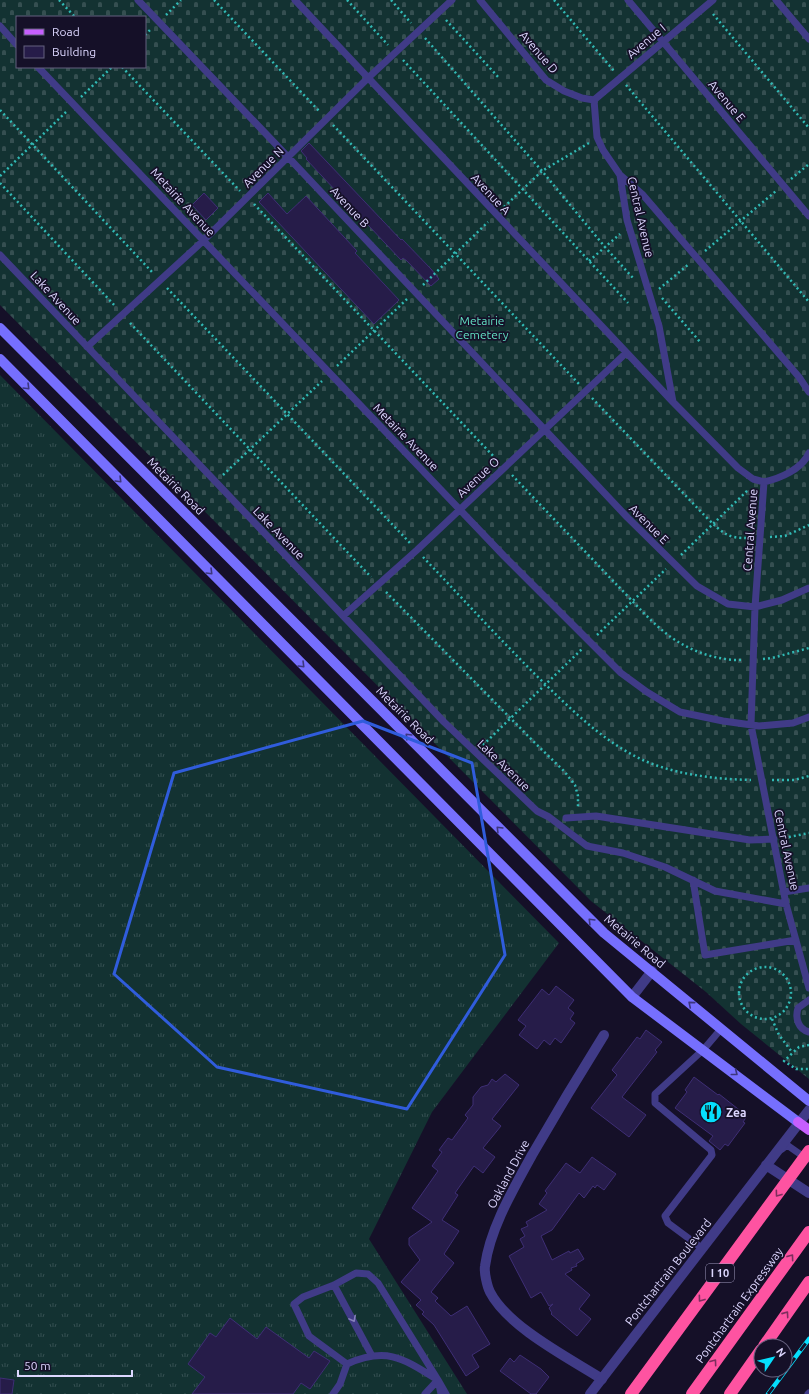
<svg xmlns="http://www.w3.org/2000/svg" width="809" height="1394" viewBox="0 0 809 1394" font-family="Ubuntu,sans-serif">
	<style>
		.grass { fill: url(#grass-tufts) }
		.cemetery { fill: url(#cemetery-stones); fill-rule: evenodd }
		.building { fill: #261c49; stroke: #3e2e75 }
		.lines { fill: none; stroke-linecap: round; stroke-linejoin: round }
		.path { stroke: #31b9b4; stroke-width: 2.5; stroke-dasharray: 2 3; stroke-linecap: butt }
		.service { stroke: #403b87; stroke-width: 7 }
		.minor { stroke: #403b87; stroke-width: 10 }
		.tertiary { stroke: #403b87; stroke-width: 10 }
		.secondary { stroke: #766ffe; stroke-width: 10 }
		.primary { stroke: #c65ffe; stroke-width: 10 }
		.motorway { stroke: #fe53a1; stroke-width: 12 }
		.rail-casing { stroke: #05dffd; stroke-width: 4.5 }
		.rail { stroke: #151028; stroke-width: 3; stroke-dasharray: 9; stroke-linecap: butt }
		.motorway-bridge { stroke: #fe53a1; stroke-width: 12 }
		.oneway { stroke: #3c367e }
		.oneway2 { stroke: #7e2e5e }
		.oneway3 { stroke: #8781bd }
		.marked { fill: none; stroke: #305cdc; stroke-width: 3; stroke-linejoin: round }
		.labels { text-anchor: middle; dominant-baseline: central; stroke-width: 3.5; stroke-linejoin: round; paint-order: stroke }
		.shield { fill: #151028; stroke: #a19bbe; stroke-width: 1 }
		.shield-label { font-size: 11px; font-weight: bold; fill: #ddd7ff }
		.street-label { font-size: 12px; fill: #ddd7ff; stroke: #151028 }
		.park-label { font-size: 12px; fill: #62e0c3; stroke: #151028 }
		.poi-label { font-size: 12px; font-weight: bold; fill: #ddd7ff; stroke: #151028; text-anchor: start }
	</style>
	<defs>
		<pattern id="grass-tufts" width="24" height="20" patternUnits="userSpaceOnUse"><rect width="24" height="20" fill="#133232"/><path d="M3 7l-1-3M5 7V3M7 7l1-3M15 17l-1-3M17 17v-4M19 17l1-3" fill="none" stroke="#354f51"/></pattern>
		<pattern id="cemetery-stones" width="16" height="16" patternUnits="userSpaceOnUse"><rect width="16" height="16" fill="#133232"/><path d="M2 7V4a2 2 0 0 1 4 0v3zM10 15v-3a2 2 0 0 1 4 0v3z" fill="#354f51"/></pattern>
	</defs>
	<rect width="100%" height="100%" fill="#151028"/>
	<!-- grass -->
	<path class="grass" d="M0,375L559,943L432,1112L369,1239L467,1394H0Z"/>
	<!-- cemetery -->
	<path class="cemetery" d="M0,0H809V1079L741,1024L706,992L591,901L0,305ZM17,17H145V67H17Z"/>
	<!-- building -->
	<path class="building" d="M309,143L401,240L402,239L431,269L439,279L431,286L407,261L403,258L401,260L306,159L307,158L301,151Z
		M204,193L218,208L206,220L192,205Z
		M268,193L287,214L306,196L357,251L355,253L399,300L374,324L259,202Z
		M556,986L574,1000L568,1008L574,1013L570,1019L575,1023L561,1043L555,1038L550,1045L544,1040L537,1049L519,1035L526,1026L518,1020L542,989L549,995Z
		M646,1030L662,1042L655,1050L657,1052L622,1097L646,1115L629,1137L591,1108L617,1075L612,1070L637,1037L640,1039Z
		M505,1074L519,1085L492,1119L501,1126L483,1148L495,1157L483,1173L474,1166L455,1193L458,1195L442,1220L459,1231L444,1254L454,1263L431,1292L438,1298L435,1301L451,1316L467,1306L490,1344L472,1355L479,1367L466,1376L434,1325L422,1314L424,1312L416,1305L421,1300L401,1282L420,1260L409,1245V1238L432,1222L412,1208L438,1171L432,1166L442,1152L439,1150L448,1138L452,1140L468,1118L465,1115L473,1105V1097L481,1087L488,1085L492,1079L496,1082Z
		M694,1077L718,1095L719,1094L747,1116L743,1122L745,1123L728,1146L725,1144L720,1150L709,1141L713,1136L675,1108L687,1092L685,1090Z
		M592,1157L616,1174L604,1190L597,1185L595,1188L593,1186L584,1198L579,1193L552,1230L541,1236L552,1260L569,1251L570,1253L578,1249L584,1259L576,1264L577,1266L571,1268L572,1270L565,1274L590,1295L579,1309L591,1319L577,1336L551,1314L552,1313L549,1308L553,1304L549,1306L541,1292L531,1298L509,1256L524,1247L520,1239L525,1236L521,1229L528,1226L526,1222L547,1210L539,1204L547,1193L545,1191L566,1163L580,1173Z
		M230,1318L257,1339L266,1327L309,1358L314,1351L330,1361L310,1389L301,1383L293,1394H192L205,1377L188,1364L210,1333L216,1337Z
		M520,1355L541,1369L549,1377L536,1394H531L500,1371L510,1358L514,1362Z
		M0,1378L14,1380L12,1394H0Z"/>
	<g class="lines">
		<!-- path -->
		<path class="path" d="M59,0L75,17
			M214,0L320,112
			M347,0L388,45
			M391,0L411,23
			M554,0L614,71
			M713,14L809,128
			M166,15L181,0
			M446,20L499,78
			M145,35L152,28
			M425,38L542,171L605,247L633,278
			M403,60L628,303
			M122,67L240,191
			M626,85L809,302
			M81,97L112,67
			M0,110L152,272
			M333,125L579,384
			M0,176L66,112
			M791,179L809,164
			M0,183L116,307
			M254,204L497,460
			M504,207L542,171L589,143
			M705,251L776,191
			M589,261L620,234
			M423,285L488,222
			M167,288L410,543
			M659,289L689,264
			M662,298L701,343
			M130,323L371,577
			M337,366L407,299
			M592,398L707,518C722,532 727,539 749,538
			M223,475L322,381
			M512,475C546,511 581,547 615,583C634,602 657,630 680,643C699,654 722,661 744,660
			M770,537L785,536L809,525
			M681,555L749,489
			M423,557C464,600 504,644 547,686C576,714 607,744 645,761C678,775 715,779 751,780
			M386,592L535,743L564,771L575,785L578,796V808
			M597,635L666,569
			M763,659L772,658L809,648
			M483,745L583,648
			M772,780H794L809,776
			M784,838L809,833
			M739 993a26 26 0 1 1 52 0a26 26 0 1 1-52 0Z
			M772,1019L779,1035L792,1052
			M809,1045L799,1047L784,1061L796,1069H809"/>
		<!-- service -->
		<path class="service" d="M138,0L288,157L627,517L697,586L728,604L755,607L782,600L809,588
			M295,0L673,402
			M480,0L546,80L564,91L582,98L594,100
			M628,0L809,216
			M776,0L809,39
			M0,26L17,45
			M38,67L504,556L621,673L647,692L680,712L723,721L759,726L793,723L809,717
			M594,100L597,137L603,150L620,175L627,220L659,326L673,402L738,468L753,479L764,482L755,607L751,725L786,904L809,988
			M594,100L713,0
			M620,175L643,195L799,377L809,392
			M0,255L444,722L537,811L549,817L587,846L623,853L665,867L715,891L786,904
			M87,347L203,241L369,77L452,0
			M764,482C781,478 802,469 809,453
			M343,616L417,550L626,353
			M566,818L596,816L750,840L774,839
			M693,880L705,955L796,940
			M784,892L809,888
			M809,1000L798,1008C795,1018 798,1029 809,1032
			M782,1149L787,1145L807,1159
			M703,1249L668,1223L665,1216L712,1155L711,1150L655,1103V1094L704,1049L721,1029
			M356,1273L368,1274L378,1283L438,1380C404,1359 387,1346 347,1364L309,1336L294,1304L303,1297L334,1285Z
			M334,1285L372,1356
			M333,1394L340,1384L347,1364
			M425,1394L438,1380
			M441,1394L438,1380L446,1394
			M808,1394L809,1393"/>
		<!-- minor -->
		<path class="minor" d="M632,997L652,971
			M602,1379C569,1358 508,1327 490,1292C487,1286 484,1272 485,1266C490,1228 514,1188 532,1155C555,1115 579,1075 604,1035"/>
		<!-- tertiary -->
		<path class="tertiary" d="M766,1165L809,1193
			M590,1394L809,1110"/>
		<!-- secondary -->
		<path class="secondary" d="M0,328L604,933L809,1101
			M0,359L632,997L798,1122"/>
		<!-- primary -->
		<path class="primary" d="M798,1122L809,1130"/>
		<!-- motorway -->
		<path class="motorway" d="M764,1346L809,1282
			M692,1394L809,1232
			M730,1394L761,1350"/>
		<!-- rail casing -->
		<g class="rail-casing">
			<path id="rail" d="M768,1394L809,1339"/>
		</g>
		<!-- rail -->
		<use href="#rail" class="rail"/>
		<!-- motorway-bridge -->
		<path class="motorway-bridge" d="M631,1394L809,1151"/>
	</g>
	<!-- one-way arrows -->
	<defs><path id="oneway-chevron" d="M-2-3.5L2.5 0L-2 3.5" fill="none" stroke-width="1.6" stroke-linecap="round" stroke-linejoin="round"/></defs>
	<g class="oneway">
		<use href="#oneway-chevron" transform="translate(27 387) rotate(45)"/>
		<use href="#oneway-chevron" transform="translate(119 480) rotate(45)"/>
		<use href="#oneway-chevron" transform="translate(210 572) rotate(45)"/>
		<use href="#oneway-chevron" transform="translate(302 665) rotate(45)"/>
		<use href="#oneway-chevron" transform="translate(408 736) rotate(-135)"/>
		<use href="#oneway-chevron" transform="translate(499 829) rotate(-135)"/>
		<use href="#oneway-chevron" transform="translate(591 921) rotate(-135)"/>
		<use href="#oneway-chevron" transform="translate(691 1004) rotate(-140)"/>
		<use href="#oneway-chevron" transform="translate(735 1073) rotate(38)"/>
	</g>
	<g class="oneway2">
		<use href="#oneway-chevron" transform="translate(778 1194) rotate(126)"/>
		<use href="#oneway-chevron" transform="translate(791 1257) rotate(-54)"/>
		<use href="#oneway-chevron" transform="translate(701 1299) rotate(126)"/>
		<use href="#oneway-chevron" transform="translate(786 1314) rotate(-55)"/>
		<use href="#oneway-chevron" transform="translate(714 1362) rotate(-54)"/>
	</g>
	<use class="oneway3" href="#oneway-chevron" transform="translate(353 1319) rotate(62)"/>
	<!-- marked area -->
	<path class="marked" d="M363,721L472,763L505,955L407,1109L217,1067L114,974L174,773Z"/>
	<!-- icons -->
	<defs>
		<g id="restaurant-disc" transform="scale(1.15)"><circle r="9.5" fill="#05dffd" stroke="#151028"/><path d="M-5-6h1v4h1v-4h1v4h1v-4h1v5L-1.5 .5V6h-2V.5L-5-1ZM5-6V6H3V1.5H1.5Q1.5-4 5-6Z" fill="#111"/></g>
	</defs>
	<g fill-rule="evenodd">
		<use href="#restaurant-disc" x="711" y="1112"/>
	</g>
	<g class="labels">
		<!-- shield labels -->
		<rect class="shield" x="706" y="1264" width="28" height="18" rx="3"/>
		<g class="shield-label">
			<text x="720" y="1273">I 10</text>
		</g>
		<!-- street labels -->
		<g class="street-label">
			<text transform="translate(646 41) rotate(-40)">Avenue I</text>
			<text transform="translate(539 52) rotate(49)">Avenue D</text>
			<text transform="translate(727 101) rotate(50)">Avenue E</text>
			<text transform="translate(263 167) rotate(-45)">Avenue N</text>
			<text transform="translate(491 194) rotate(47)">Avenue A</text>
			<text transform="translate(183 202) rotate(47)">Metairie Avenue</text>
			<text transform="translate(350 207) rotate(47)">Avenue B</text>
			<text transform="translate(641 217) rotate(77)">Central Avenue</text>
			<text transform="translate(56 298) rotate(47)">Lake Avenue</text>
			<text transform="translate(406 437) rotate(46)">Metairie Avenue</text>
			<text transform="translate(478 477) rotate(-43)">Avenue O</text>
			<text transform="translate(176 486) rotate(45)">Metairie Road</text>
			<text transform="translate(649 524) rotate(45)">Avenue E</text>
			<text transform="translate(750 530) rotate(-86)">Central Avenue</text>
			<text transform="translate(279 533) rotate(46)">Lake Avenue</text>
			<text transform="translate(405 715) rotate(45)">Metairie Road</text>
			<text transform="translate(504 765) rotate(44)">Lake Avenue</text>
			<text transform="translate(787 850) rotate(78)">Central Avenue</text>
			<text transform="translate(635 941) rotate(40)">Metairie Road</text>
			<text transform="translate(508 1174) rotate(-62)">Oakland Drive</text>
			<text transform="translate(668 1272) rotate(-52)">Pontchartrain Boulevard</text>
			<text transform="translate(739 1305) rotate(-54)">Pontchartrain Expressway</text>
		</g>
		<!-- park labels -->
		<g class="park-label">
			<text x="482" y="320">Metairie<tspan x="482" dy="14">Cemetery</tspan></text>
		</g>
		<!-- poi labels -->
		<g class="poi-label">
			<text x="726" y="1112">Zea</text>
		</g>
	</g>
	<!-- legend -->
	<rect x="16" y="16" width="130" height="52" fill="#151028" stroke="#65607e"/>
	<rect x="24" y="29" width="20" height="6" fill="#c65ffe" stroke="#65607e"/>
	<text x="52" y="36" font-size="12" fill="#ddd7ff">Road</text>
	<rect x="24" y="46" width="20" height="12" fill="#261c49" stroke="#65607e"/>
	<text x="52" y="56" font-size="12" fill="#ddd7ff">Building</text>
	<!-- north arrow -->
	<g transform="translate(773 1358) rotate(55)"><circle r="19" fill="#151028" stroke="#65607e"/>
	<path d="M0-3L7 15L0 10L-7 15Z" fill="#05dffd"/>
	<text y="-6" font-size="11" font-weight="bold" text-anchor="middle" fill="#ddd7ff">N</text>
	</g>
	<!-- scale -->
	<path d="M18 1370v6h114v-6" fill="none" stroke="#ddd7ff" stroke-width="2"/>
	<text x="24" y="1370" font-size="12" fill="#ddd7ff" stroke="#151028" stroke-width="3" paint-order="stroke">50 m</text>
</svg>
